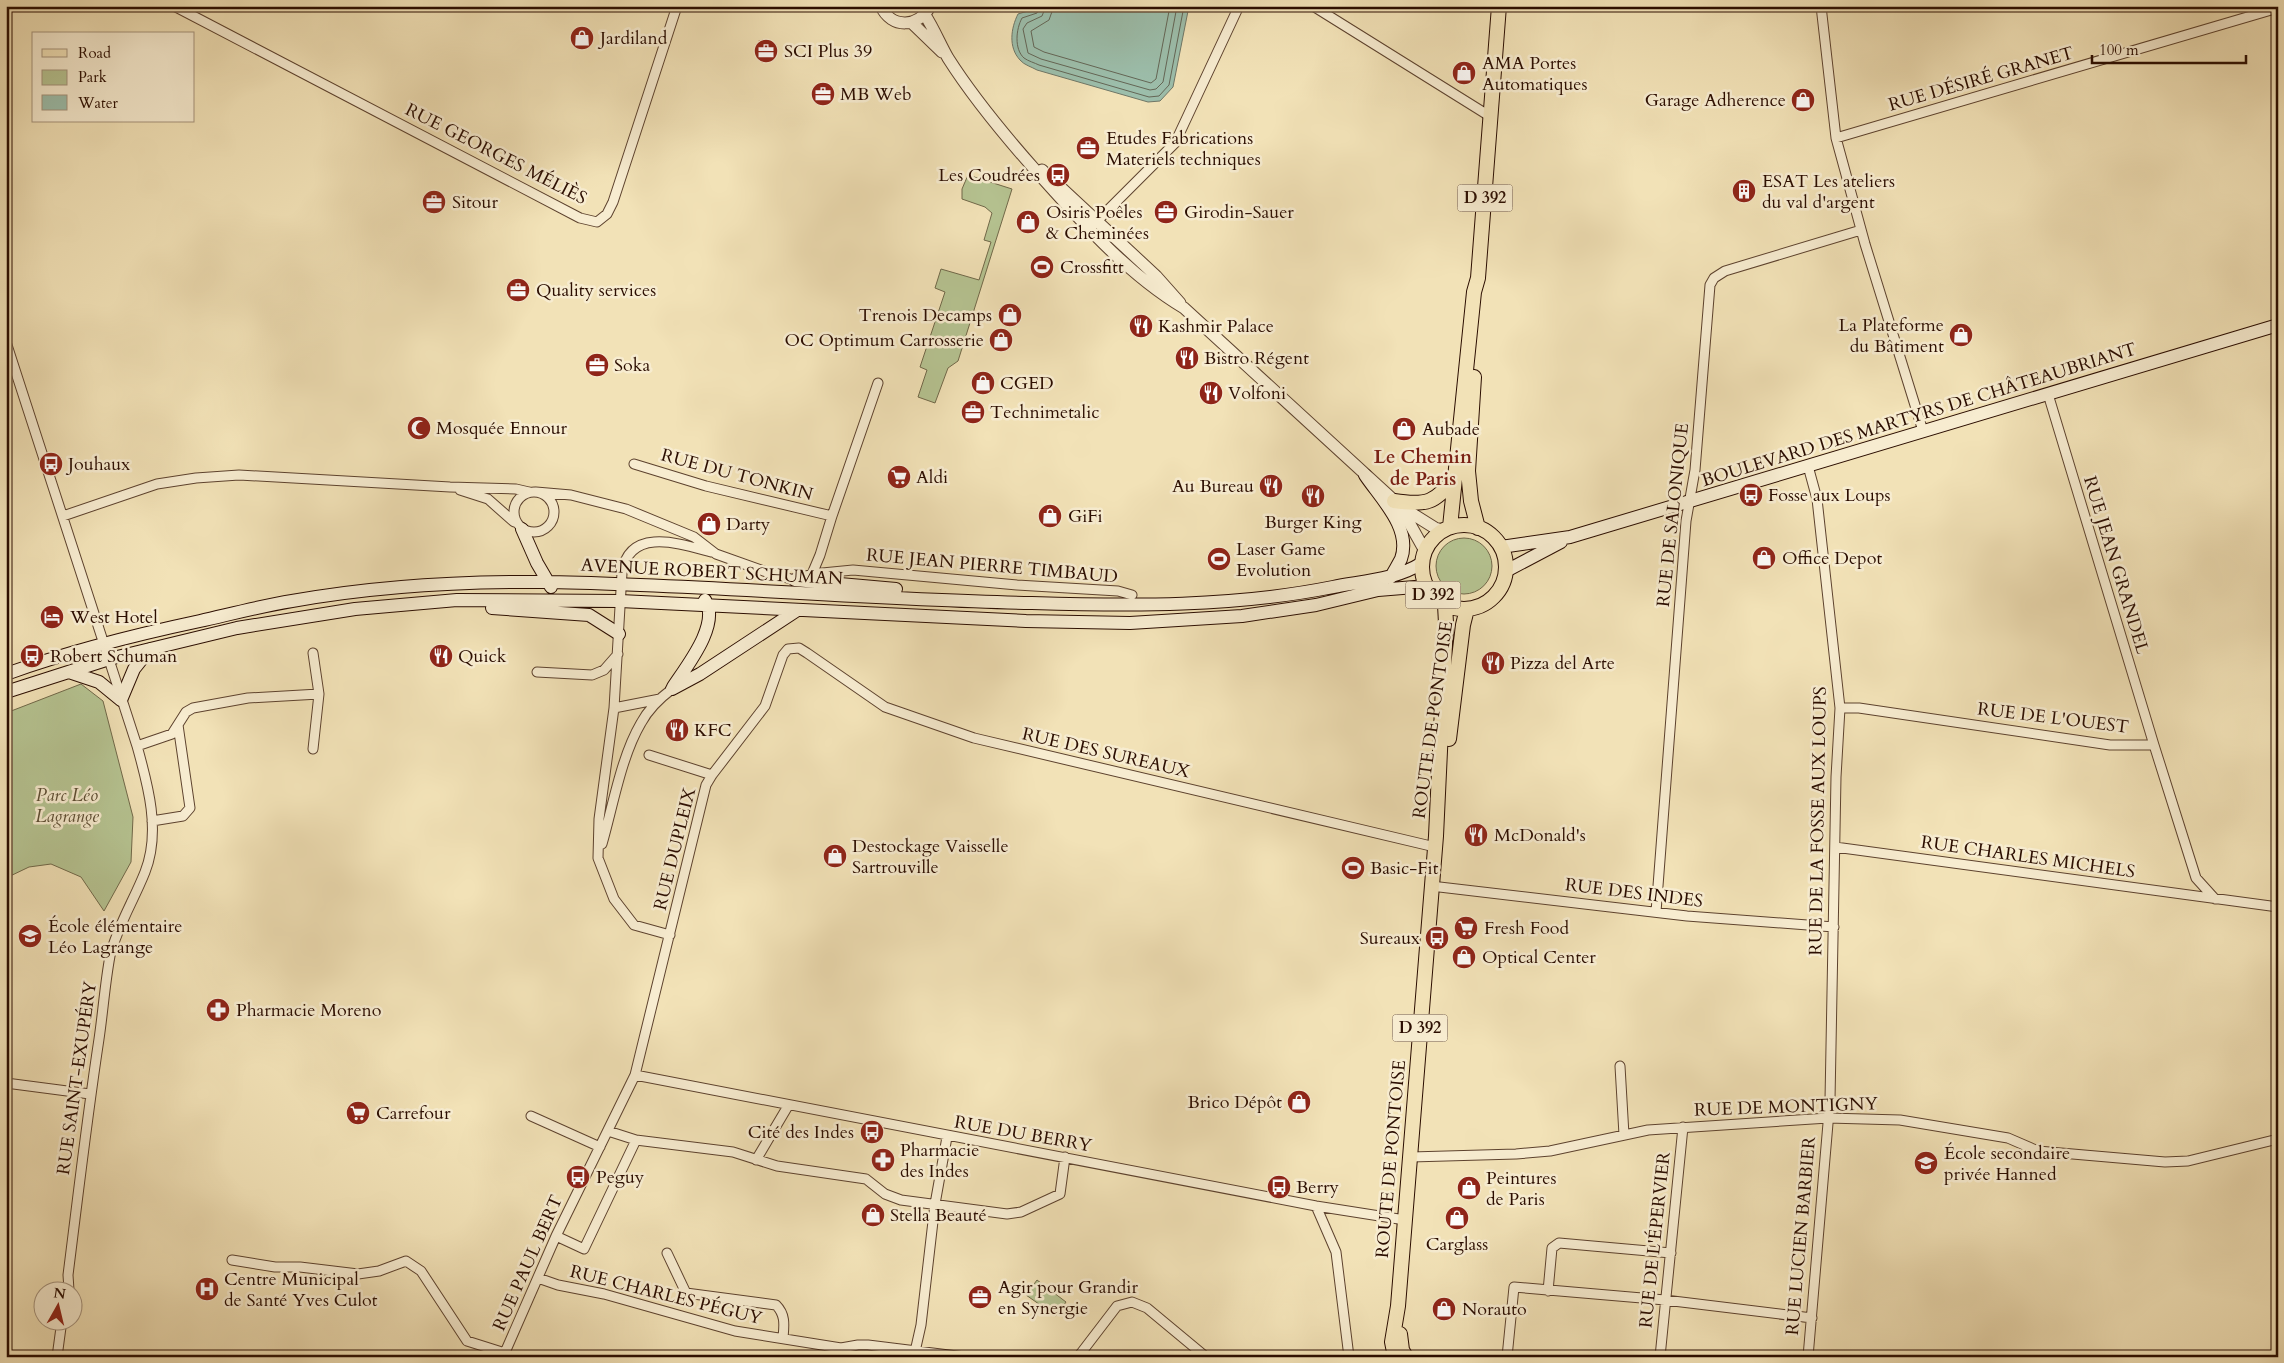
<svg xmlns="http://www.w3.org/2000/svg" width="2284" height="1363" viewBox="0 0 2284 1363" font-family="Cardo,serif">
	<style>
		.green { fill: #b6c492; stroke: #706849 }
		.water { fill: #9cbeab; stroke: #6f7767 }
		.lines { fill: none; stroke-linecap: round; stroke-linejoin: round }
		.shore { stroke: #646656; stroke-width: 1 }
		.minor-casing { stroke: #5d422e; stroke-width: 11 }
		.tertiary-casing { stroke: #5d422e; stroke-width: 13 }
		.secondary-casing { stroke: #2b0d00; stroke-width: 14 }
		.primary-casing { stroke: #2b0d00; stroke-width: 16 }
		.minor { stroke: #f7ecd0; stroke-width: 9 }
		.tertiary { stroke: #f7ecd0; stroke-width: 11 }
		.secondary { stroke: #f7ecd0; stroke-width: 12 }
		.primary { stroke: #f2e2b7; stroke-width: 14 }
		.labels { text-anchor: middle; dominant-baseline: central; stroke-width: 5; stroke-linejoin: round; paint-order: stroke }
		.shield { fill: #f7ecd0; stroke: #68503e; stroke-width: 1 }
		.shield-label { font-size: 16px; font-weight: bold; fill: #2b0d00 }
		.poi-label { font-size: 18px; fill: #2b0d00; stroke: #f7ecd0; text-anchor: start }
		.street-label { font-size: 18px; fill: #2b0d00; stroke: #f7ecd0 }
		.park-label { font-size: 18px; font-style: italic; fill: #5c4d33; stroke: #f7ecd0 }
		.neighbourhood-label { font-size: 19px; font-weight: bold; fill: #7a1f14; stroke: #f7ecd0 }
	</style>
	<rect width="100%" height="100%" fill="#f2e2b7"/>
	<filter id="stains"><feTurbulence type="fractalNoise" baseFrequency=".004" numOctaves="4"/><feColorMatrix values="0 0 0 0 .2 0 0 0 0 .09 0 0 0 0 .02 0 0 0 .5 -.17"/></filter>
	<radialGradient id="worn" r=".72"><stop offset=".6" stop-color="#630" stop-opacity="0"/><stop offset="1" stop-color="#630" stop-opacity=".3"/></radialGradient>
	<!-- green -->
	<path class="green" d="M968,175L1012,189L958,361L948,368L935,403L918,397L927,370L920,367L945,292L935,288L941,269L979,280L991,242L984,240L992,213L985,207L962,199V189Z
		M1436 566a28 28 0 1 1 56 0a28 28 0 1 1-56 0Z
		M81,684L103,701L133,817L131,862L104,911L81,877L51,864L29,867L6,878V713Z
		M1037,1280L1066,1302L1056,1316L1026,1295Z"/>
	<!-- water -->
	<path class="water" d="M1044,6H1189L1173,87L1160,101L1148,102L1037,70C1032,67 1024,65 1020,60C1008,47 1011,28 1018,14Z"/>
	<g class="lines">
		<!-- shore -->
		<path class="shore" d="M1040,6L1037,13L1022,18C1016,29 1014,49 1024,58C1028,61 1035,63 1039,65L1149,97L1159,96L1169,85L1184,6
			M1046,6L1042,16L1027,23L1023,29L1028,53L1041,59L1150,90L1156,89L1163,82L1177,6
			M1054,6L1049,20L1031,31L1034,47L1044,52L1151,83L1156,79L1170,6"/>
		<!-- minor casing -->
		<g class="minor-casing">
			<path id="minor" d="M174,6L580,218L597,222L607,214L613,202L677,6
				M1313,6L1491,117
				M1821,6L1836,138L1865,244L1923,431
				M1836,138L2278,8
				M1093,225L1175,143L1239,6
				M6,342L137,746C148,785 161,832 145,872C134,900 117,927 110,956C105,983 103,1012 99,1039C87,1118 78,1196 68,1275L69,1290
				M2048,394L2154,745L2196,878L2215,899
				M634,464L706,486L832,516
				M460,490L488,499L514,522
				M514 512a20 20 0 1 1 40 0a20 20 0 1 1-40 0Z
				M536,492L571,495L626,509L694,537L716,554L772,574L795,580L812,574L853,570L1017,585L1118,591L1132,595
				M63,516L157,484L196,478L239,475L450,487L516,489L529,492
				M812,574L820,555L832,516L878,383
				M537,672L592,675L604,670L618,654
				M614,708L660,699
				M1840,708H1859L2110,745H2154
				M137,746L172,734L186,712L193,708L248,698L319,694
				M313,749L319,694L313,653
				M649,755L712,775
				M152,821L183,816L190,808L178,725
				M602,844C613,806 621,757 641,723C648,710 660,698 672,689
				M1835,847L2278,907
				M1431,886L1687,916L1834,927
				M1656,912L1686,521L1695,470L1710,285L1714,278L1725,271L1861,230
				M670,935L634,925L614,899L598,858L599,819L614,708L622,573C629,526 681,544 711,552
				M1620,1066L1624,1135
				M635,1075L1316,1206L1405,1220
				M6,1083L90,1094
				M531,1116L600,1147
				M608,1131L636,1140
				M1411,1157L1516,1154L1550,1151L1648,1130L1828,1118L1900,1120L2008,1138L2038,1151L2165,1162L2188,1161L2278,1139
				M756,1160L788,1106
				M1316,1206L1336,1252L1349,1357
				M556,1236L584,1249L636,1140L733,1152L777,1166L866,1179L885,1194L901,1200L1007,1214L1021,1212L1060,1194L1065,1157
				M667,1253L686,1293L776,1305C786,1315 784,1326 783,1338
				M232,1260L275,1267H300L358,1274L379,1271L406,1261L421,1271L467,1341L505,1353
				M538,1278L558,1285L604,1294L735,1331L841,1348L858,1345H868L965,1357
				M1548,1291L1552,1248L1559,1243L1671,1253
				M914,1356L921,1325L935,1204L947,1137
				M57,1357L62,1320
				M503,1357L556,1236L635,1075L706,785L712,775L765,706L783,655L788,649L799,648L807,653L885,707L974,738L1435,847
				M1078,1357L1117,1306L1132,1302L1147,1308L1206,1357
				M1507,1357L1514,1287L1665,1300L1812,1318
				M1660,1357L1683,1127
				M1808,1357L1830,1100L1836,777L1840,708L1817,499L1808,466"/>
		</g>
		<!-- tertiary casing -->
		<g class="tertiary-casing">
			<path id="tertiary" d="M881,6C891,29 919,28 930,6
				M925,15C934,29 940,44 948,58C974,99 1005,136 1037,172C1081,221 1127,274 1184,308L1400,506L1435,528L1443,530
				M912,23L942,52
				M1042,170L1156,276L1180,303
				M1401,508L1425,551"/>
		</g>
		<!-- secondary casing -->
		<g class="secondary-casing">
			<path id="secondary" d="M1365,475C1381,499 1412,528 1401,559C1398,565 1394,571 1391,577
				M522,529L537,563L551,587
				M1501,547L1570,537L2278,325
				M1506,571L1561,542
				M795,580L896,589
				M492,608L589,615L619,634
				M69,672L99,682L121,700L134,669L150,649
				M6,674C70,651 134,635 200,621C231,614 261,606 292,601C376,586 464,581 550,582C711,585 871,600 1032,603C1132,606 1233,607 1333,587C1363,581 1395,580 1422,563
				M673,687C686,667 721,624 705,600
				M672,689L700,674L796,611
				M6,692L109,659L237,628L355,609L457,600L620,601L1026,621L1130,623L1242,616L1316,605L1378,590L1427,586"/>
		</g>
		<!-- primary casing -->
		<g class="primary-casing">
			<path id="primary" d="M1474,377L1468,471L1471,501L1478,528
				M1394,501C1426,506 1436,503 1455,477
				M1422 567a42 42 0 1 1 84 0a42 42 0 1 1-84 0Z
				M1450,527L1474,292L1478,278L1499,6
				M1449,739L1463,625L1467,609
				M1400,1334L1402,1350L1406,1357
				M1395,1357L1392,1342L1398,1306L1436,836L1446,623L1445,605"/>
		</g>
		<!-- minor -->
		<use href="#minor" class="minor"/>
		<!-- tertiary -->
		<use href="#tertiary" class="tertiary"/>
		<!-- secondary -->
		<use href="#secondary" class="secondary"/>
		<!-- primary -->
		<use href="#primary" class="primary"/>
	</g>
	<!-- icons -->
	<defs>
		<g id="shop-disc" transform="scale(1.25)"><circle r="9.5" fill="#8f2418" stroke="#f7ecd0"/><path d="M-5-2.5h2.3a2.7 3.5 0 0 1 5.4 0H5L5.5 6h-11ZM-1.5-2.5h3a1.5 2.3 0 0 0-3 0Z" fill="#fff"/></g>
		<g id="office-disc" transform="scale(1.25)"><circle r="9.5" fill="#8f2418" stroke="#f7ecd0"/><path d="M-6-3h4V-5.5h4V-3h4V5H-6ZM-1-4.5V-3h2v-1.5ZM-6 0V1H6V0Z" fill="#fff"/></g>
		<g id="bus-disc" transform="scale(1.25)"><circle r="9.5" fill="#8f2418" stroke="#f7ecd0"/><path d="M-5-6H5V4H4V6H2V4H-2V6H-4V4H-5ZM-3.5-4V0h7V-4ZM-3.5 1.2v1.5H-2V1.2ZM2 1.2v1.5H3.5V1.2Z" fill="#fff"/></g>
		<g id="building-disc" transform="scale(1.25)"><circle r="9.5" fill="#8f2418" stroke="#f7ecd0"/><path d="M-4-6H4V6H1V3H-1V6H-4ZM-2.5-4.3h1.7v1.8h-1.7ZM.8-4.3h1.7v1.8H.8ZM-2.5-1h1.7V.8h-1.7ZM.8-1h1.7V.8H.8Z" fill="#fff"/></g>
		<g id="stadium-disc" transform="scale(1.25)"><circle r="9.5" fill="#8f2418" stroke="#f7ecd0"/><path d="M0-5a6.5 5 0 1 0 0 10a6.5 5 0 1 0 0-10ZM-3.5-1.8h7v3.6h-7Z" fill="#fff"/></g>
		<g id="restaurant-disc" transform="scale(1.25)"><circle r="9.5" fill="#8f2418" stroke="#f7ecd0"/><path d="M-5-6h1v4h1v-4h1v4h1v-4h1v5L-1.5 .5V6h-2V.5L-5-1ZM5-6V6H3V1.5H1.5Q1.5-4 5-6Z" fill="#fff"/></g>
		<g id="mosque-disc" transform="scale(1.25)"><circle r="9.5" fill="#8f2418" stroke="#f7ecd0"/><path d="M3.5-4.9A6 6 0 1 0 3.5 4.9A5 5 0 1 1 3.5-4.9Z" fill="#fff"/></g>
		<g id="supermarket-disc" transform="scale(1.25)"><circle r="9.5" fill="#8f2418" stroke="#f7ecd0"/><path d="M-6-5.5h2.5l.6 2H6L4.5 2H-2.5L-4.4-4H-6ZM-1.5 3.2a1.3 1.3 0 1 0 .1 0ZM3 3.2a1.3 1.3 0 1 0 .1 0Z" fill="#fff"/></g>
		<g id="hotel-disc" transform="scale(1.25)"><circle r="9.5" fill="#8f2418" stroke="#f7ecd0"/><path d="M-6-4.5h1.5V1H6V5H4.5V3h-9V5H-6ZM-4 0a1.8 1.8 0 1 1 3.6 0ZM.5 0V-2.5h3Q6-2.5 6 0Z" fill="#fff"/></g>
		<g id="school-disc" transform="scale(1.25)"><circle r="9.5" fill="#8f2418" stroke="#f7ecd0"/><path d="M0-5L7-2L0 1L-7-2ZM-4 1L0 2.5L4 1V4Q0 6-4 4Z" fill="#fff"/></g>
		<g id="pharmacy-disc" transform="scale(1.25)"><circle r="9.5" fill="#8f2418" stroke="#f7ecd0"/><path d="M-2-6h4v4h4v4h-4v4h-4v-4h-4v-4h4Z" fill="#fff"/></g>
		<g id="hospital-disc" transform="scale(1.25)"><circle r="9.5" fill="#8f2418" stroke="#f7ecd0"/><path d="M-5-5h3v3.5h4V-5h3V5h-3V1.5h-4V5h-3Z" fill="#fff"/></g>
	</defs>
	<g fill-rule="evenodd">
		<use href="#shop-disc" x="582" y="38"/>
		<use href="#office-disc" x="766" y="51"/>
		<use href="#shop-disc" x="1464" y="73"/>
		<use href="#office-disc" x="823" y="94"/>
		<use href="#shop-disc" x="1803" y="100"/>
		<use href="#office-disc" x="1088" y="148"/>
		<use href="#bus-disc" x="1058" y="175"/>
		<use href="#building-disc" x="1744" y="191"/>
		<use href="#office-disc" x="434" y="202"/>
		<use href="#office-disc" x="1166" y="212"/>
		<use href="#shop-disc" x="1028" y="222"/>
		<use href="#stadium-disc" x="1042" y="267"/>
		<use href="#office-disc" x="518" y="290"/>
		<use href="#shop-disc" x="1010" y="315"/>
		<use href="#restaurant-disc" x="1141" y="326"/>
		<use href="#shop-disc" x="1961" y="335"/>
		<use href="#shop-disc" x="1001" y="340"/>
		<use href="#restaurant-disc" x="1187" y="358"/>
		<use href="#office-disc" x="597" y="365"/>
		<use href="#shop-disc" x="983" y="383"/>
		<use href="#restaurant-disc" x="1211" y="393"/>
		<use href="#office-disc" x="973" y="412"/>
		<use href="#mosque-disc" x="419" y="428"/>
		<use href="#shop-disc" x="1404" y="429"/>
		<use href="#bus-disc" x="51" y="464"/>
		<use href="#supermarket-disc" x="899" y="477"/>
		<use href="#restaurant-disc" x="1271" y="486"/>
		<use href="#bus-disc" x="1751" y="495"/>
		<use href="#restaurant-disc" x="1313" y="496"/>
		<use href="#shop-disc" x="1050" y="516"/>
		<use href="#shop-disc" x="709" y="524"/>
		<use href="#shop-disc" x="1764" y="558"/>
		<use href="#stadium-disc" x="1219" y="559"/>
		<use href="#hotel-disc" x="52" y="617"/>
		<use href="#bus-disc" x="32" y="656"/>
		<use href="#restaurant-disc" x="441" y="656"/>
		<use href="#restaurant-disc" x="1493" y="663"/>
		<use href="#restaurant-disc" x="677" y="730"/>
		<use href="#restaurant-disc" x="1476" y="835"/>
		<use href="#shop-disc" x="835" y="856"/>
		<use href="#stadium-disc" x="1353" y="868"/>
		<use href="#supermarket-disc" x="1466" y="928"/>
		<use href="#school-disc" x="30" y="936"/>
		<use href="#bus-disc" x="1437" y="938"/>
		<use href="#shop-disc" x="1464" y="957"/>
		<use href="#pharmacy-disc" x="218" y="1010"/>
		<use href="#shop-disc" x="1299" y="1102"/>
		<use href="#supermarket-disc" x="358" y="1113"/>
		<use href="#bus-disc" x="872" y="1132"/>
		<use href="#pharmacy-disc" x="883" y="1160"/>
		<use href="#school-disc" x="1926" y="1163"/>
		<use href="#bus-disc" x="578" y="1177"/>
		<use href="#bus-disc" x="1279" y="1187"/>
		<use href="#shop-disc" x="1469" y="1188"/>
		<use href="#shop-disc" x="873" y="1215"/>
		<use href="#shop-disc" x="1457" y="1218"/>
		<use href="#hospital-disc" x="207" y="1289"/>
		<use href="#office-disc" x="980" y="1297"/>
		<use href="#shop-disc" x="1444" y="1309"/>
	</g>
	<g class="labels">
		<!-- shield labels -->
		<g class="shield">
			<rect x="1457.5" y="184.5" width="55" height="27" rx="4"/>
			<rect x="1405.5" y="581.5" width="55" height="27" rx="4"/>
			<rect x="1392.5" y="1014.5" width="55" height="27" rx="4"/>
		</g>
		<g class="shield-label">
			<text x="1485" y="198">D 392</text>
			<text x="1433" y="595">D 392</text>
			<text x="1420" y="1028">D 392</text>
		</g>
		<!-- poi labels -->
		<g class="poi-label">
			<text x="600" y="38">Jardiland</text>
			<text x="784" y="51">SCI Plus 39</text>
			<text x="1482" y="63">AMA Portes<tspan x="1482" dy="21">Automatiques</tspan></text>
			<text x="840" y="94">MB Web</text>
			<text x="1786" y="100" text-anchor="end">Garage Adherence</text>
			<text x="1106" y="138">Etudes Fabrications<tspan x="1106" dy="21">Materiels techniques</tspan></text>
			<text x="1040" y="175" text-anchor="end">Les Coudrées</text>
			<text x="1762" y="181">ESAT Les ateliers<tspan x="1762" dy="21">du val d'argent</tspan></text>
			<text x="452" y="202">Sitour</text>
			<text x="1046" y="212">Osiris Poêles<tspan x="1046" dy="21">&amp; Cheminées</tspan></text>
			<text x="1184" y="212">Girodin-Sauer</text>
			<text x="1060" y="267">Crossfitt</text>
			<text x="536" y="290">Quality services</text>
			<text x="992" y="315" text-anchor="end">Trenois Decamps</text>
			<text x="1944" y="325" text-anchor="end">La Plateforme<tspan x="1944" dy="21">du Bâtiment</tspan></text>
			<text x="1158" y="326">Kashmir Palace</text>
			<text x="984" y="340" text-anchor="end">OC Optimum Carrosserie</text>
			<text x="1204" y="358">Bistro Régent</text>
			<text x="614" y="365">Soka</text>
			<text x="1000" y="383">CGED</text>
			<text x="1228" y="393">Volfoni</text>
			<text x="990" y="412">Technimetalic</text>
			<text x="436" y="428">Mosquée Ennour</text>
			<text x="1422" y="429">Aubade</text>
			<text x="68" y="464">Jouhaux</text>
			<text x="916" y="477">Aldi</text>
			<text x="1254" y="486" text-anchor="end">Au Bureau</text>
			<text x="1768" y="495">Fosse aux Loups</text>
			<text x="1068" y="516">GiFi</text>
			<text x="1313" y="522" text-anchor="middle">Burger King</text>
			<text x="726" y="524">Darty</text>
			<text x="1236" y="549">Laser Game<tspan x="1236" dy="21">Evolution</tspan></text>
			<text x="1782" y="558">Office Depot</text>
			<text x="70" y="617">West Hotel</text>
			<text x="50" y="656">Robert Schuman</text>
			<text x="458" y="656">Quick</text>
			<text x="1510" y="663">Pizza del Arte</text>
			<text x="694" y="730">KFC</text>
			<text x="1494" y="835">McDonald's</text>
			<text x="852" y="846">Destockage Vaisselle<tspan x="852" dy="21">Sartrouville</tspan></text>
			<text x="1370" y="868">Basic-Fit</text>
			<text x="48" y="926">École élémentaire<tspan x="48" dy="21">Léo Lagrange</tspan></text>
			<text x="1484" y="928">Fresh Food</text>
			<text x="1420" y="938" text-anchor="end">Sureaux</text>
			<text x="1482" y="957">Optical Center</text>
			<text x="236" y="1010">Pharmacie Moreno</text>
			<text x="1282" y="1102" text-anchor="end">Brico Dépôt</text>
			<text x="376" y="1113">Carrefour</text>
			<text x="854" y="1132" text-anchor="end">Cité des Indes</text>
			<text x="900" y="1150">Pharmacie<tspan x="900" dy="21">des Indes</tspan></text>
			<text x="1944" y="1153">École secondaire<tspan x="1944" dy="21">privée Hanned</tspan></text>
			<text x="596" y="1177">Peguy</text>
			<text x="1486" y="1178">Peintures<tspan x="1486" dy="21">de Paris</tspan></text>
			<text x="1296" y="1187">Berry</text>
			<text x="890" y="1215">Stella Beauté</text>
			<text x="1457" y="1244" text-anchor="middle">Carglass</text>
			<text x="224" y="1279">Centre Municipal<tspan x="224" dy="21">de Santé Yves Culot</tspan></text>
			<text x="998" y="1287">Agir pour Grandir<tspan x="998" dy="21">en Synergie</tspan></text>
			<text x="1462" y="1309">Norauto</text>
		</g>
		<!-- street labels -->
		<g class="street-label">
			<text transform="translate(1981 79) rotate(-16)">RUE DÉSIRÉ GRANET</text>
			<text transform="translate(496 154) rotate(27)">RUE GEORGES MÉLIÈS</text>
			<text transform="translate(1919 415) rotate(-17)">BOULEVARD DES MARTYRS DE CHÂTEAUBRIANT</text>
			<text transform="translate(737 475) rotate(15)">RUE DU TONKIN</text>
			<text transform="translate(1673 515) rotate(-84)">RUE DE SALONIQUE</text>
			<text transform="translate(2116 565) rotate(73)">RUE JEAN GRANDEL</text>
			<text transform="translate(992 566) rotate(5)">RUE JEAN PIERRE TIMBAUD</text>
			<text transform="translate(712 572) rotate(3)">AVENUE ROBERT SCHUMAN</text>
			<text transform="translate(2053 718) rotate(7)">RUE DE L'OUEST</text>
			<text transform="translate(1433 720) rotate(-82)">ROUTE DE PONTOISE</text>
			<text transform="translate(1106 753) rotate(13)">RUE DES SUREAUX</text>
			<text transform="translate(1818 821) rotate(-89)">RUE DE LA FOSSE AUX LOUPS</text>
			<text transform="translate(675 849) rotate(-76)">RUE DUPLEIX</text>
			<text transform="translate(2028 857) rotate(8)">RUE CHARLES MICHELS</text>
			<text transform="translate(1634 893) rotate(7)">RUE DES INDES</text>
			<text transform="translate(77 1078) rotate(-82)">RUE SAINT-EXUPÉRY</text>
			<text transform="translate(1786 1107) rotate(-2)">RUE DE MONTIGNY</text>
			<text transform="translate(1023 1134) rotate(10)">RUE DU BERRY</text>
			<text transform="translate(1391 1159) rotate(-85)">ROUTE DE PONTOISE</text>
			<text transform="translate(1801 1236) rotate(-85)">RUE LUCIEN BARBIER</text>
			<text transform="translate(1655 1240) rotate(-84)">RUE DE L'ÉPERVIER</text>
			<text transform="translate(528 1263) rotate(-66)">RUE PAUL BERT</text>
			<text transform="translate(666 1295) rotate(14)">RUE CHARLES PÉGUY</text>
		</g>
		<!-- park labels -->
		<g class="park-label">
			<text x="67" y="795">Parc Léo<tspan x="67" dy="21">Lagrange</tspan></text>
		</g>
		<!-- neighbourhood labels -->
		<g class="neighbourhood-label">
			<text x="1423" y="457">Le Chemin<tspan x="1423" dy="22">de Paris</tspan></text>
		</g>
	</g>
	<!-- margin -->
	<rect width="2284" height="1363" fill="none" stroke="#f2e2b7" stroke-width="25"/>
	<rect x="8" y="8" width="2269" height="1348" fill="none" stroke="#2b0d00" stroke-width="2.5"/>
	<rect x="12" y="12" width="2259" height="1338" fill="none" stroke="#2b0d00"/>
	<!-- legend -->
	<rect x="32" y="32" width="162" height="90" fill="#f7ecd0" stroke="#a5937d"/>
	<rect x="42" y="49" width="25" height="8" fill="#f2e2b7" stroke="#a5937d"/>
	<text x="78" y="58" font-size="15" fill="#2b0d00">Road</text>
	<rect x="42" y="70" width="25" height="15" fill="#b6c492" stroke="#a5937d"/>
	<text x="78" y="82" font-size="15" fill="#2b0d00">Park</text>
	<rect x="42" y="95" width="25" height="15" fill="#9cbeab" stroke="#a5937d"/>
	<text x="78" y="108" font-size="15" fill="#2b0d00">Water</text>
	<!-- north arrow -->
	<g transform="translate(58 1306) rotate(8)"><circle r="24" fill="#f7ecd0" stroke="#a5937d"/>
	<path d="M0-4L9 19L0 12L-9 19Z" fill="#8f2418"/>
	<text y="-8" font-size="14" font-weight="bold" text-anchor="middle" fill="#2b0d00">N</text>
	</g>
	<!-- scale -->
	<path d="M2092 55v8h154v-8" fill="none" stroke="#2b0d00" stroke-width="2.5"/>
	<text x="2099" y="55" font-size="15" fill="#2b0d00" stroke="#f7ecd0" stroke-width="4" paint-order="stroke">100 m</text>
	<rect width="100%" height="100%" filter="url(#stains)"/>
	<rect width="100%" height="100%" fill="url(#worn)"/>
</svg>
